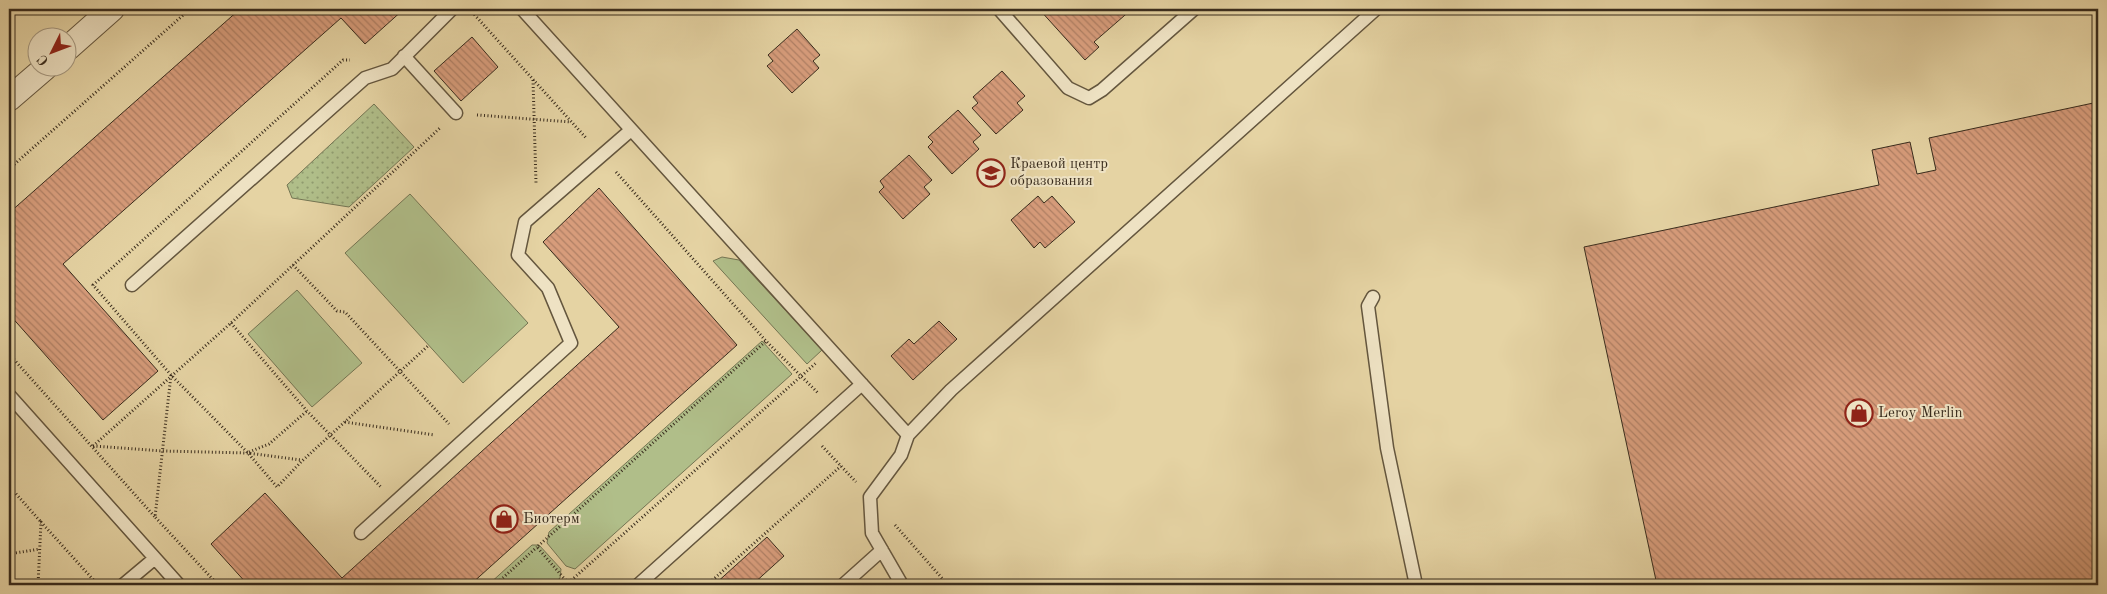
<svg xmlns="http://www.w3.org/2000/svg" width="2107" height="594" viewBox="0 0 2107 594" font-family="'Old Standard TT',serif">
	<style>
		.green { fill: #b0be89; stroke: #747553 }
		.park { fill: url(#park-dots); stroke: #747553 }
		.building { fill: url(#building-back-hatch); stroke: #392c1d }
		.lines { fill: none; stroke-linecap: round; stroke-linejoin: round }
		.lane-casing { stroke: #64563e; stroke-width: 15 }
		.street-casing { stroke: #64563e; stroke-width: 26 }
		.path { stroke: #392c1d; stroke-width: 3; stroke-dasharray: 1 2.5; stroke-linecap: butt }
		.lane { stroke: #eee2c3; stroke-width: 12 }
		.street { stroke: #eee2c3; stroke-width: 24 }
		.labels { text-anchor: middle; dominant-baseline: central; stroke-width: 4; stroke-linejoin: round; paint-order: stroke }
		.poi-label { font-size: 15px; fill: #392c1d; stroke: #eee2c3; text-anchor: start }
	</style>
	<defs>
		<pattern id="park-dots" width="8" height="8" patternUnits="userSpaceOnUse" patternTransform="scale(1.25)"><rect width="8" height="8" fill="#b0be89"/><path d="M2 2h.1M6 6h.1" fill="none" stroke="#909b6f" stroke-width="1.8" stroke-linecap="round"/></pattern>
		<pattern id="building-back-hatch" width="6" height="6" patternUnits="userSpaceOnUse" patternTransform="scale(1.25)"><rect width="6" height="6" fill="#d79c7b"/><path d="M-1 5l2 2M0 0l6 6M5-1l2 2" fill="none" stroke="#af7f64"/></pattern>
	</defs>
	<rect width="100%" height="100%" fill="#e5d3a3"/>
	<filter id="stains"><feTurbulence type="fractalNoise" baseFrequency=".004" numOctaves="4"/><feColorMatrix values="0 0 0 0 .2 0 0 0 0 .09 0 0 0 0 .02 0 0 0 .5 -.17"/></filter>
	<radialGradient id="worn" r=".72"><stop offset=".6" stop-color="#630" stop-opacity="0"/><stop offset="1" stop-color="#630" stop-opacity=".3"/></radialGradient>
	<!-- green -->
	<path class="green" d="M410,194L528,323L463,383L345,253Z
		M722,257L739,260L822,350L807,364L713,261Z
		M297,290L362,363L312,407L248,334Z
		M762,341L792,374L575,569L566,566L547,543L549,532Z
		M532,545H539L561,569L560,578L552,585H488Z"/>
	<!-- park -->
	<path class="park" d="M374,104L414,147L349,207L292,198L287,185Z"/>
	<!-- building -->
	<path class="building" d="M240,9H404L365,44L341,18L63,264L158,371L103,420L9,314V213Z
		M1039,9H1132L1094,42L1099,47L1085,60Z
		M797,29L820,55L813,61L819,68L792,93L767,66L773,61L768,55Z
		M472,37L498,67L461,101L434,71Z
		M1002,71L1025,96L1017,103L1023,110L996,134L972,108L978,103L973,97Z
		M2098,102V579L2069,585H1657L1584,247L1879,185L1872,150L1910,142L1917,174L1936,170L1929,138Z
		M958,110L981,135L973,142L979,149L952,174L928,147L933,142L928,137Z
		M909,155L932,180L924,187L930,194L903,219L879,192L884,187L880,181Z
		M599,188L737,345L470,585H248L211,544L265,493L342,578L619,327L543,242Z
		M1038,196L1044,203L1052,196L1075,222L1045,248L1040,242L1034,248L1011,220Z
		M939,321L957,339L913,380L891,356L909,339L914,344Z
		M767,537L784,556L752,585H714Z"/>
	<g class="lines">
		<!-- lane casing -->
		<g class="lane-casing">
			<path id="lane" d="M522,9L908,435L901,455L870,497L872,533L902,585
				M999,9L1068,88L1089,98L1102,90L1194,9
				M404,56L456,113
				M132,285L365,78L392,69L452,9
				M1373,297L1368,306L1387,448L1416,585
				M9,395L179,585
				M908,435L951,390L1376,9
				M361,533L571,343L548,288L518,255L525,222L631,130
				M123,585L154,559
				M638,585L862,384
				M843,585L882,550"/>
		</g>
		<!-- street casing -->
		<g class="street-casing">
			<path id="street" d="M68,48L112,9
				M9,99L45,68"/>
		</g>
		<!-- path -->
		<path class="path" d="M472,12L587,139
			M533,80L536,183
			M477,115L571,122
			M9,169L190,9
			M616,172L766,341
			M293,265L337,311L345,312L449,424
			M231,323L307,411L381,487
			M9,354L155,517
			M171,375L93,285L343,60H350
			M345,422L435,435
			M93,446L231,323L441,127
			M93,446L162,451L248,453L301,460
			M822,446L856,482
			M249,452L269,444L307,411
			M9,486L41,522
			M895,525L948,585
			M9,554L40,549
			M568,583L537,547L766,341L818,393
			M38,585L41,522L98,585
			M218,585L155,517L171,375L248,453L277,487L302,461L429,345
			M495,585L537,547
			M566,585L816,363
			M707,585L841,466"/>
		<!-- lane -->
		<use href="#lane" class="lane"/>
		<!-- street -->
		<use href="#street" class="street"/>
	</g>
	<!-- icons -->
	<defs>
		<g id="school-ring" transform="scale(1.4375)"><circle r="9.5" fill="#eee2c3" stroke="#8f2418" stroke-width="1.5"/><path d="M0-5L7-2L0 1L-7-2ZM-4 1L0 2.5L4 1V4Q0 6-4 4Z" fill="#8f2418"/></g>
		<g id="shop-ring" transform="scale(1.4375)"><circle r="9.5" fill="#eee2c3" stroke="#8f2418" stroke-width="1.5"/><path d="M-5-2.5h2.3a2.7 3.5 0 0 1 5.4 0H5L5.5 6h-11ZM-1.5-2.5h3a1.5 2.3 0 0 0-3 0Z" fill="#8f2418"/></g>
	</defs>
	<g fill-rule="evenodd">
		<use href="#school-ring" x="991" y="173"/>
		<use href="#shop-ring" x="1859" y="413"/>
		<use href="#shop-ring" x="504" y="519"/>
	</g>
	<g class="labels">
		<!-- poi labels -->
		<g class="poi-label">
			<text x="1010" y="164">Краевой центр<tspan x="1010" dy="17">образования</tspan></text>
			<text x="1878" y="413">Leroy Merlin</text>
			<text x="523" y="519">Биотерм</text>
		</g>
	</g>
	<!-- margin -->
	<rect width="2107" height="594" fill="none" stroke="#e5d3a3" stroke-width="30"/>
	<rect x="10" y="10" width="2087" height="574" fill="none" stroke="#392c1d" stroke-width="2.5"/>
	<rect x="15" y="15" width="2077" height="564" fill="none" stroke="#392c1d"/>
	<!-- north arrow -->
	<g transform="translate(52 52) rotate(228)"><circle r="24" fill="#eee2c3" stroke="#a69981"/>
	<path d="M0-4L9 19L0 12L-9 19Z" fill="#8f2418"/>
	<text y="-8" font-size="14" font-weight="bold" text-anchor="middle" fill="#392c1d">С</text>
	</g>
	<rect width="100%" height="100%" filter="url(#stains)"/>
	<rect width="100%" height="100%" fill="url(#worn)"/>
</svg>
